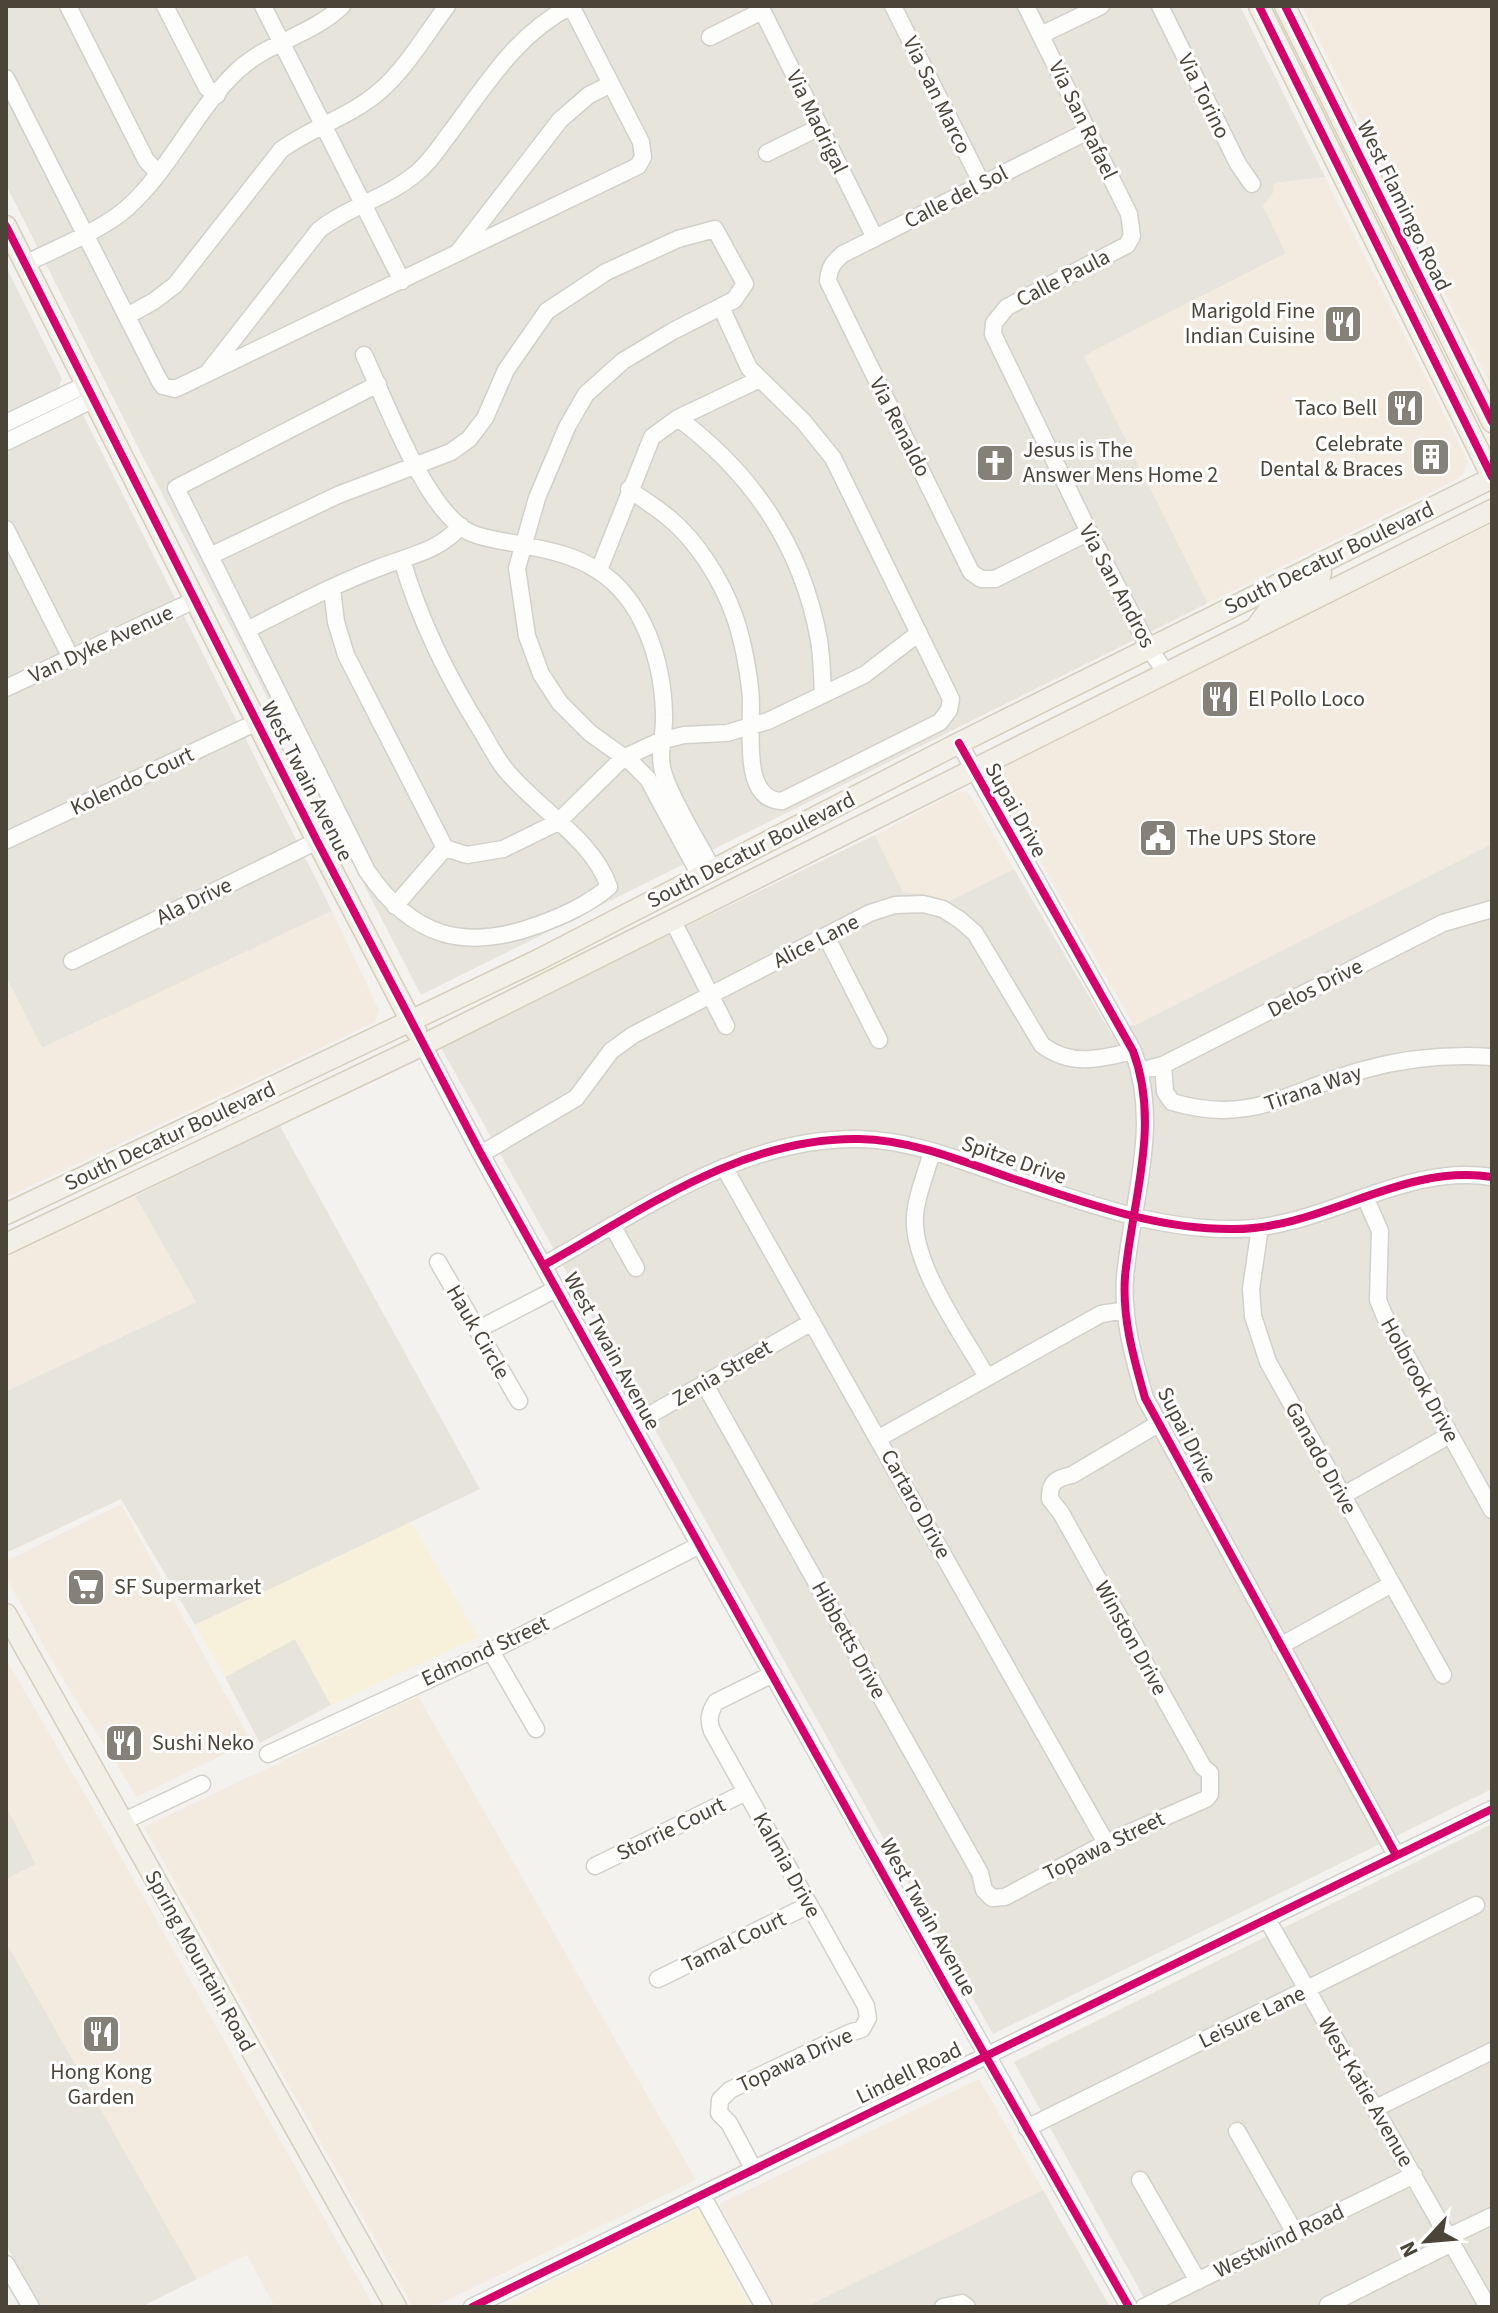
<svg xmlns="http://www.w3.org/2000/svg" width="1498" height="2313" viewBox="0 0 1498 2313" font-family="'Source Sans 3',sans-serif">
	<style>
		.residential { fill: #e7e4dc }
		.commercial { fill: #f3ebdf }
		.sand { fill: #f7f0da }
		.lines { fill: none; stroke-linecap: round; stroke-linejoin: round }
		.minor-casing { stroke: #d2d0cb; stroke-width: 19 }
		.major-casing { stroke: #d6cebb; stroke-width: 23 }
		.minor { stroke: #fdfdfc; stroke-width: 16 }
		.major { stroke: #f2efe6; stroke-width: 20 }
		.cycleway-casing { stroke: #fff; stroke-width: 13 }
		.cycleway { stroke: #d6006c; stroke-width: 8 }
		.labels { text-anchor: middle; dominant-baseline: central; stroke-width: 6; stroke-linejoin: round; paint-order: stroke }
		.street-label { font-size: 22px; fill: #4b4439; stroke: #fff }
		.poi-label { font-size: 22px; fill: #4b4439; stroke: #fff; text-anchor: start }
	</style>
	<rect width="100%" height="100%" fill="#f4f2ee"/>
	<!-- residential -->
	<path class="residential" d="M6,6H1240L1325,177L1275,183L1274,192L1263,206L1287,253L1084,356L1208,603L421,995L142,455L6,185Z
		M6,267L62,379L55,394L6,417Z
		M81,411L332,911L42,1048L6,977V448Z
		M875,835L904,892L919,893L949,901L1014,869L1112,1035L1492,844V1789L993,2034L440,1046Z
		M280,1126L480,1489L195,1625L121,1499L6,1553V1391L196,1302L135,1196Z
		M295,1639L331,1705L260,1743L225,1677Z
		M6,1806L36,1864L6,1879Z
		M1492,1824V2307H1149L1014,2062Z
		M6,1942L197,2279L141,2307H41L6,2245Z
		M1043,2190L1110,2307H806L911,2254Z"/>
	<!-- commercial -->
	<path class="commercial" d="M1302,6H1492V388Z
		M1325,177L1468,461L1464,473L1454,481L1208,603L1084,356L1286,254L1263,206L1274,192L1275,183Z
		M1492,524V844L1134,1026L999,789L995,776L998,770Z
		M959,791L968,793L972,798L1014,869L949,901L919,893L903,892L875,835Z
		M332,911L379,1010L375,1022L6,1198V977L42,1048Z
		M135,1196L196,1302L6,1391V1258Z
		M121,1504L251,1741L137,1797L59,1673L6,1577V1561Z
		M6,1659L108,1834L374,2307H275L247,2255L197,2279L6,1942V1879L36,1864L6,1806Z
		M418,1696L696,2180L433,2307H413L144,1827Z
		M979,2079L1043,2190L806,2307H775L719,2204Z"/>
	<!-- sand -->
	<path class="sand" d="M411,1522L478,1637L331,1705L295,1639L225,1677L195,1625Z
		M699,2208L750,2307H502Z"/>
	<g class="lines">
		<!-- minor casing -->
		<g class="minor-casing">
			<path id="minor" d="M68,6L146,160L157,172
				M165,6L207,88L217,95
				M263,6L402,281
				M760,6L875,238
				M893,6L982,184
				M1026,6L1129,214L1132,236L1127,245L1007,307L994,323L993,334L1089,532L1149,648L1166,673
				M1160,6L1238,164L1252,184
				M1041,35L1101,6
				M710,37L762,11
				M6,78L159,380L163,386L175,389L638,166L643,157L641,142L571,6
				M1088,131L843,254C833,262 829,268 828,281L971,572L981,579H995L1089,532
				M767,153L820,127
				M459,251L560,120L589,95L611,84
				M25,264C56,248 101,231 127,208C171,169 195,110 238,70C268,42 312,35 342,6
				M127,316L154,301L175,285L281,150C308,130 340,120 367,101C401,78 423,38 447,6
				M209,371L319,230C348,207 386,198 414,175C429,164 439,147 450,133C487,84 515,35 571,6
				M378,384L176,488L367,871C412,937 464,952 538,925C565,915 587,905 609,887C593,839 536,808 505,769C496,758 489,744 482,732C448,678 420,621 402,560
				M678,418C753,474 802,546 819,640C822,657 822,677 823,695
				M6,423L85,385
				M6,442L92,400
				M629,489C642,499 657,508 669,518C697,541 722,581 734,615C742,637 747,664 750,688C755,717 737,800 782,801L940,722L949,710L951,699L833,458L803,421L749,368L721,307
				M6,529L71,658
				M210,556L338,495L451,452L469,439L485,418L506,370L547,311L606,272L678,239L715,229L745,284L734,300L673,331L623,361L586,394L567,427L537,498L517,568L527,636L541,674L560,703L590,733L632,763L648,779L696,868L706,874L709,863C695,837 673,802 664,775C657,755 665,735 664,715C663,663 644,599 597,570C574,555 548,550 522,545L519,544C503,541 485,539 471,533C426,513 385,399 364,355
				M599,570L652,437L678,418L760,379
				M332,589L336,622L346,655L445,848L467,855L503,849L558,822L623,758L660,741L684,735L727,733L768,721L864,675L919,633
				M247,630C290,608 333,585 378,568C410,555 436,553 461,526
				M6,688L195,600
				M959,743L1133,1051C1161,1125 1132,1201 1125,1277C1122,1319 1134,1359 1145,1398L1396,1855
				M7,840L257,722
				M395,906L445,848
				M673,921L726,1026
				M826,936L879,1040
				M72,961L317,841
				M423,1045L481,1154L632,1425L1129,2307
				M1163,1065L1165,1092L1172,1102C1254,1126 1289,1090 1363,1070C1406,1058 1448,1054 1492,1057
				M1139,1071L1163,1065L1443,923L1492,909
				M932,1151C927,1172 916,1195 915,1216C911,1263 963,1335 987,1377
				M481,1154L576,1098L611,1051L633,1035L870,913L895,905L923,904L943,909L960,920L975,933L1042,1045C1071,1067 1100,1059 1133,1051
				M724,1167L1106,1843
				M1365,1197L1380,1231L1378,1300L1385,1317L1492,1510
				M613,1227L636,1268
				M1260,1227L1251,1289L1253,1316L1268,1362L1443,1675
				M438,1262L519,1401
				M544,1265C643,1210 742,1137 859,1139C912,1140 962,1161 1011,1178C1084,1202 1156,1230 1234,1229C1324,1229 1400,1163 1492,1177
				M477,1330L556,1289
				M704,1383L980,1873L984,1890L992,1898L1005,1897L1106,1843L1206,1799L1210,1794V1773L1203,1767L1061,1513L1050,1499C1049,1482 1057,1478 1072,1475L1158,1424
				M632,1425L812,1322
				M879,1438L1101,1314L1126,1310
				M1342,1496L1450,1435
				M1280,1646L1392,1584
				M491,1651L536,1729
				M268,1754L491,1651L700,1545
				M122,1822L202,1784
				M595,1866L746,1792
				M1267,1919L1488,2307
				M658,1979L809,1905
				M1376,2108L1492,2051
				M1027,2128L1476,1905
				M1237,2131L1295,2233
				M754,2170L729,2123L719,2113L720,2100L730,2090L849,2033L862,2029L868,2018L866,2006L712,1731C708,1720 709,1713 716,1702L773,1674
				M1140,2180L1198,2281
				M702,2195L764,2307
				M1448,2237L1492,2216
				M6,2264L31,2307
				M1328,2305L1452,2243
				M472,2307L1492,1809
				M943,2307L962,2303L967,2307
				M1144,2307L1414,2175"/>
		</g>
		<!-- major casing -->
		<g class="major-casing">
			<path id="major" d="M1259,6L1492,477
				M1285,6L1492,422
				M6,226L317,841L416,1031
				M1257,626L1273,604L1319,579L1321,573L1318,564
				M6,1214L540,959L959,743L1492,478
				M6,1244L423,1045L1492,510
				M6,1614L396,2307"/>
		</g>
		<!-- minor -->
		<use href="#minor" class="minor"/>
		<!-- major -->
		<use href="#major" class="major"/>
		<!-- cycleway casing -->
		<g class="cycleway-casing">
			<path id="cycleway" d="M1259,6L1492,477
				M1285,6L1492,422
				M6,226L317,841L481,1154L949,1992L1129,2307
				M959,743L1133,1051C1161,1125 1132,1201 1125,1277C1122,1319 1134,1359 1145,1398L1396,1855
				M544,1265C643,1210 742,1137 859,1139C912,1140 962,1161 1011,1178C1084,1202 1156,1230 1234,1229C1324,1229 1400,1163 1492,1177
				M472,2307L1492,1809"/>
		</g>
		<!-- cycleway -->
		<use href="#cycleway" class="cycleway"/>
	</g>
	<!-- icons -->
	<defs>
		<g id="restaurant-square" transform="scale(2)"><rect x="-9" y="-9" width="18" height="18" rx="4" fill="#868178" stroke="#fff"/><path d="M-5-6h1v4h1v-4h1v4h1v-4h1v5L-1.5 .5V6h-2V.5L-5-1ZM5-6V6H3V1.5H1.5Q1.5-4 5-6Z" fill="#fff"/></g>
		<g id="building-square" transform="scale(2)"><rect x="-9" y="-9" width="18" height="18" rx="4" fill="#868178" stroke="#fff"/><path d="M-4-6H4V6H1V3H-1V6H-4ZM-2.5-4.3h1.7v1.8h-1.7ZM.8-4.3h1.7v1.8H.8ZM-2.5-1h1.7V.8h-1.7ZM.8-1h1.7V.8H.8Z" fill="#fff"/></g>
		<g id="church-square" transform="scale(2)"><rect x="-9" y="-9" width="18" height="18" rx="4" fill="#868178" stroke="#fff"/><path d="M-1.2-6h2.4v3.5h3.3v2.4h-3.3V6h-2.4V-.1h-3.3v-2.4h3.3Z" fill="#fff"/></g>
		<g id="civic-square" transform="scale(2)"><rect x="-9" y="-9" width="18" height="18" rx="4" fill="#868178" stroke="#fff"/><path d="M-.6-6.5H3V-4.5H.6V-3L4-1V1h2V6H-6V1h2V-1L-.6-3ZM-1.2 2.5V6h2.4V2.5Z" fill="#fff"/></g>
		<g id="supermarket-square" transform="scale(2)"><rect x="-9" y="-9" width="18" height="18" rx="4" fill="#868178" stroke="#fff"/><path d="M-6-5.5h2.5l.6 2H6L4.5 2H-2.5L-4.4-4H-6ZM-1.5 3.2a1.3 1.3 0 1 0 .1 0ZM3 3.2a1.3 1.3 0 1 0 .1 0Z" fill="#fff"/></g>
	</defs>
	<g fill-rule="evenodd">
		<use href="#restaurant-square" x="1343" y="324"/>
		<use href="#restaurant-square" x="1405" y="408"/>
		<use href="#building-square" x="1431" y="457"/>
		<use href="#church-square" x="995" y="463"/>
		<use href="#restaurant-square" x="1220" y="699"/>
		<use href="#civic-square" x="1158" y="838"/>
		<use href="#supermarket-square" x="86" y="1587"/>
		<use href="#restaurant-square" x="124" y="1743"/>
		<use href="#restaurant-square" x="101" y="2034"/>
	</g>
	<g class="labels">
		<!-- street labels -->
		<g class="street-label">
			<text transform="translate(937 95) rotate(64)">Via San Marco</text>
			<text transform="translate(1204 96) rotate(64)">Via Torino</text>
			<text transform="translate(1083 120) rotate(64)">Via San Rafael</text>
			<text transform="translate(817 122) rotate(64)">Via Madrigal</text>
			<text transform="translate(956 197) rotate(-27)">Calle del Sol</text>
			<text transform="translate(1404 206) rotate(64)">West Flamingo Road</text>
			<text transform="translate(1063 278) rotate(-27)">Calle Paula</text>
			<text transform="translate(900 427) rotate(63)">Via Renaldo</text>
			<text transform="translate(1329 558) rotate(-26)">South Decatur Boulevard</text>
			<text transform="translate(1117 586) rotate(62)">Via San Andros</text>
			<text transform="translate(101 644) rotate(-25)">Van Dyke Avenue</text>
			<text transform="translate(132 781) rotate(-25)">Kolendo Court</text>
			<text transform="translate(307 781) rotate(63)">West Twain Avenue</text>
			<text transform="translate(1016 810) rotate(61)">Supai Drive</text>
			<text transform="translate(751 850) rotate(-27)">South Decatur Boulevard</text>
			<text transform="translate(194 901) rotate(-26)">Ala Drive</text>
			<text transform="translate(816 941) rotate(-27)">Alice Lane</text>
			<text transform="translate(1315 988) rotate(-27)">Delos Drive</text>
			<text transform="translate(1313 1088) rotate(-19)">Tirana Way</text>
			<text transform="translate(170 1136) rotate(-25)">South Decatur Boulevard</text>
			<text transform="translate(1014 1160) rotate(19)">Spitze Drive</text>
			<text transform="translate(478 1332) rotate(60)">Hauk Circle</text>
			<text transform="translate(612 1351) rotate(61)">West Twain Avenue</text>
			<text transform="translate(722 1373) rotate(-30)">Zenia Street</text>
			<text transform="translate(1420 1380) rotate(61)">Holbrook Drive</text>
			<text transform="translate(1187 1435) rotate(63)">Supai Drive</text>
			<text transform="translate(1321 1458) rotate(61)">Ganado Drive</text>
			<text transform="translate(916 1504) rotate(61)">Cartaro Drive</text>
			<text transform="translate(1131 1638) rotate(61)">Winston Drive</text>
			<text transform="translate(849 1640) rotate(61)">Hibbetts Drive</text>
			<text transform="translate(485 1651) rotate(-25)">Edmond Street</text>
			<text transform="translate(671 1829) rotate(-26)">Storrie Court</text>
			<text transform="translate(1104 1846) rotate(-26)">Topawa Street</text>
			<text transform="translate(787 1865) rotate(61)">Kalmia Drive</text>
			<text transform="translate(928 1917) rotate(61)">West Twain Avenue</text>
			<text transform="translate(734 1942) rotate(-26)">Tamal Court</text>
			<text transform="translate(200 1961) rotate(61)">Spring Mountain Road</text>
			<text transform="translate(1252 2017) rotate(-26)">Leisure Lane</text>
			<text transform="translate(795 2060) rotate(-25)">Topawa Drive</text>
			<text transform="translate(909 2073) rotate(-26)">Lindell Road</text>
			<text transform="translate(1366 2092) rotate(60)">West Katie Avenue</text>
			<text transform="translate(1279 2241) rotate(-26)">Westwind Road</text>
		</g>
		<!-- poi labels -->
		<g class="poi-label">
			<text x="1315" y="311" text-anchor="end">Marigold Fine<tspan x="1315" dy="25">Indian Cuisine</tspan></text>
			<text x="1377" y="408" text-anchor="end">Taco Bell</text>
			<text x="1403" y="444" text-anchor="end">Celebrate<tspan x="1403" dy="25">Dental &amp; Braces</tspan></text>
			<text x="1023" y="450">Jesus is The<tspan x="1023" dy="25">Answer Mens Home 2</tspan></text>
			<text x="1248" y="699">El Pollo Loco</text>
			<text x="1186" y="838">The UPS Store</text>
			<text x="114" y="1587">SF Supermarket</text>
			<text x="152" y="1743">Sushi Neko</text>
			<text x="101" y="2072" text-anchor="middle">Hong Kong<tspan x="101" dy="25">Garden</tspan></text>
		</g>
	</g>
	<!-- border -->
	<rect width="1498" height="2313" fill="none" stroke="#4b4439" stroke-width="16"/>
	<!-- north arrow -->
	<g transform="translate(1426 2241) rotate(244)" stroke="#ffffff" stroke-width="6" paint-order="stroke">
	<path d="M0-6L14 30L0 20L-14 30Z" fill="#4b4439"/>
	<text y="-12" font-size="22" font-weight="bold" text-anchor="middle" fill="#4b4439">N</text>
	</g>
</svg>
